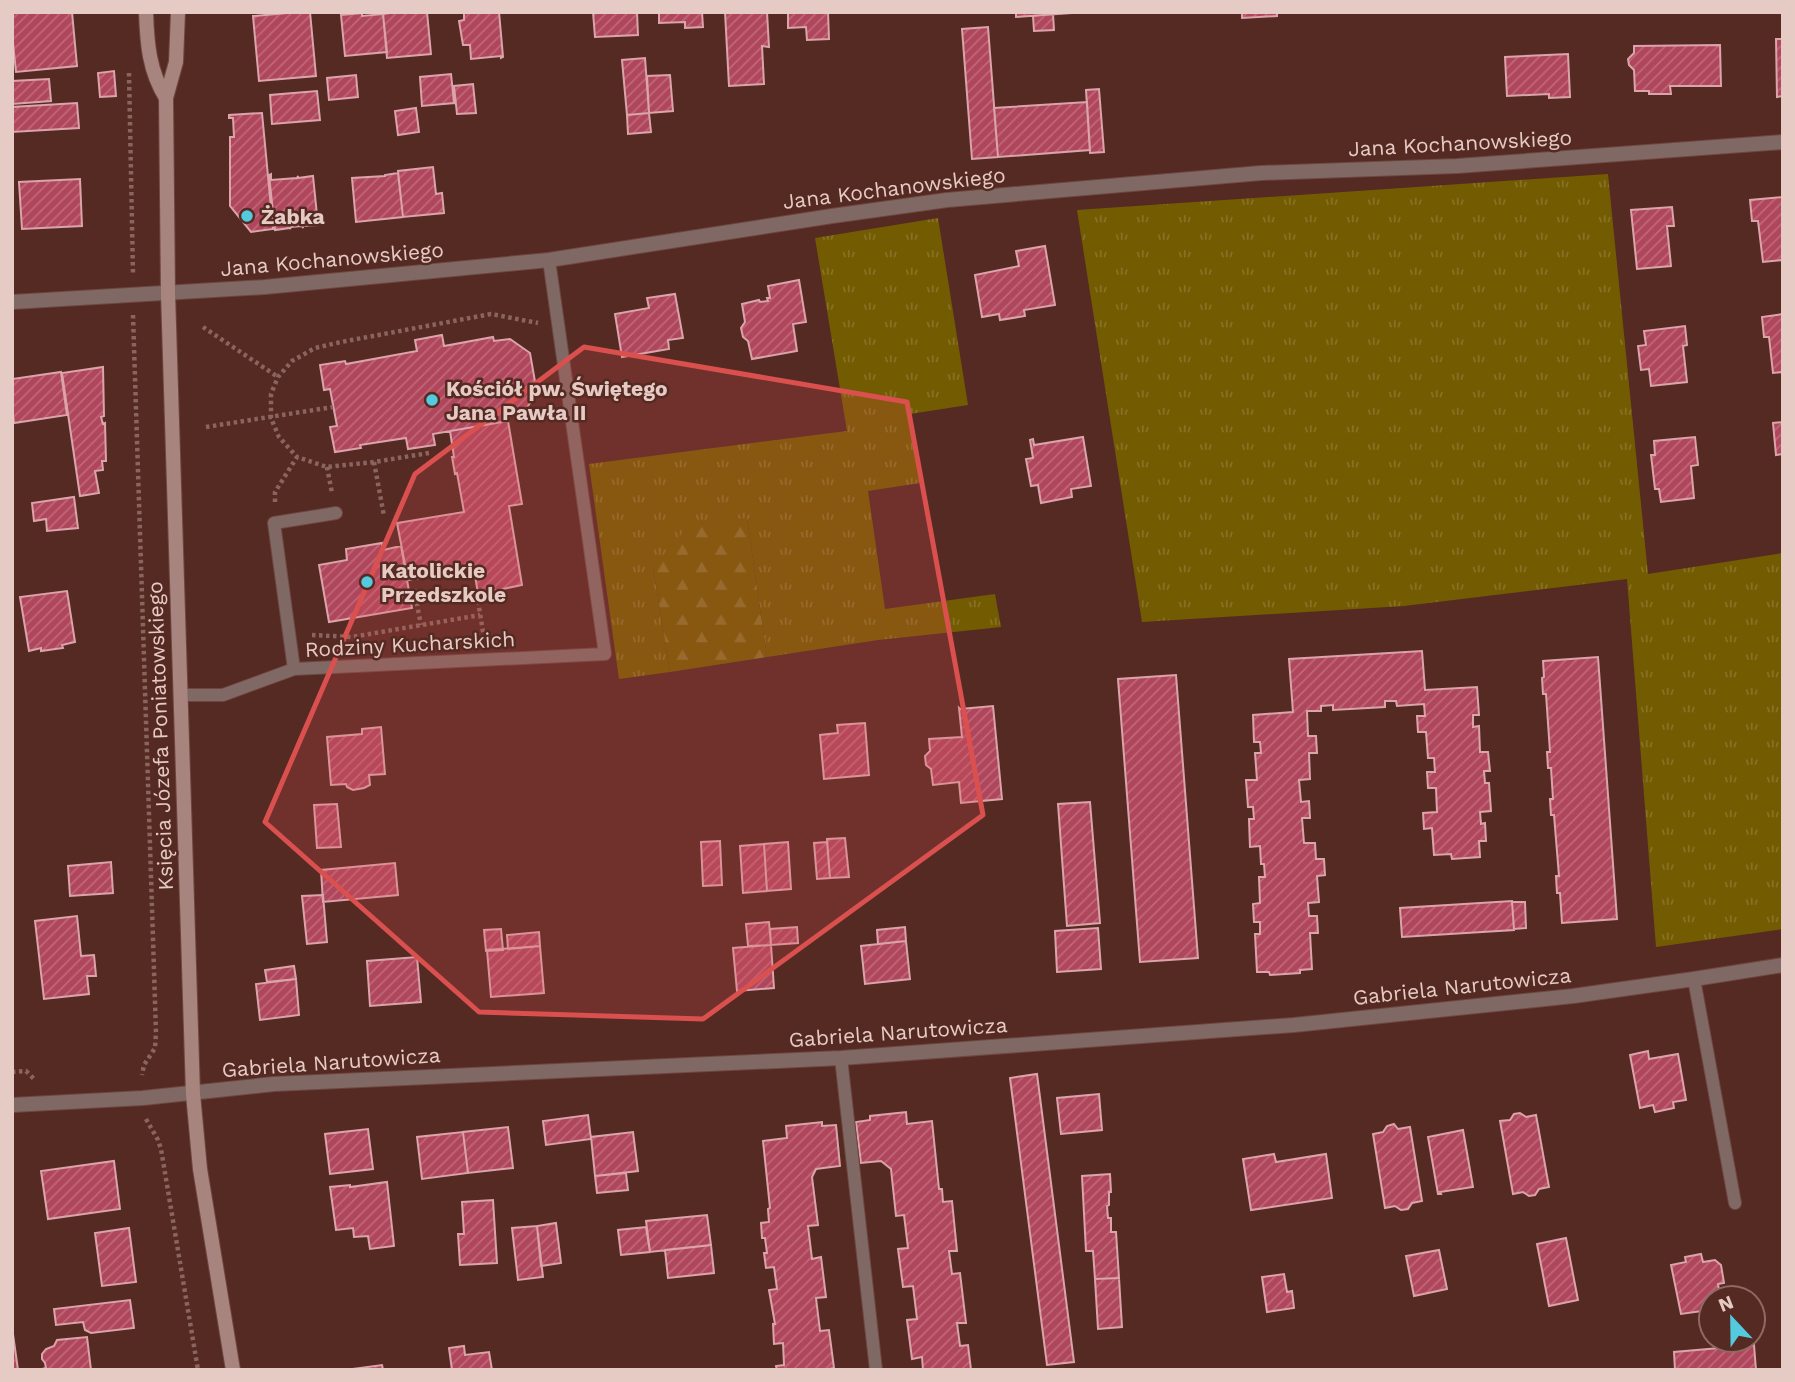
<svg xmlns="http://www.w3.org/2000/svg" width="1795" height="1382" viewBox="0 0 1795 1382" font-family="'Work Sans',sans-serif">
	<style>
		.grass { fill: url(#grass-tufts) }
		.forest { fill: url(#forest-firs) }
		.building { fill: url(#building-hatch); stroke: #dba3aa; stroke-width: 2 }
		.lines { fill: none; stroke-linecap: round; stroke-linejoin: round }
		.lane-casing { stroke: #6f4740; stroke-width: 14 }
		.street-casing { stroke: #6f4740; stroke-width: 16 }
		.secondary-casing { stroke: #6f4740; stroke-width: 16 }
		.path { stroke: #8a655e; stroke-width: 4.5; stroke-dasharray: 3.5 3.5; stroke-linecap: butt }
		.lane { stroke: #806965; stroke-width: 12 }
		.street { stroke: #806965; stroke-width: 14 }
		.secondary { stroke: #a8847e; stroke-width: 14 }
		.marked { fill: #da504f; fill-opacity: 0.2; stroke: #da504f; stroke-width: 5; stroke-linejoin: round }
		.poi-dot { fill: #54cade; stroke: #552a23; stroke-width: 2.5 }
		.labels { text-anchor: middle; dominant-baseline: central; stroke-width: 5; stroke-linejoin: round; paint-order: stroke }
		.street-label { font-size: 21px; fill: #e6cac4; stroke: #552a23 }
		.poi-label { font-size: 21px; font-weight: bold; fill: #e6cac4; stroke: #552a23; text-anchor: start }
	</style>
	<defs>
		<pattern id="grass-tufts" width="24" height="20" patternUnits="userSpaceOnUse" patternTransform="scale(1.75)"><rect width="24" height="20" fill="#735b02"/><path d="M3 7l-1-3M5 7V3M7 7l1-3M15 17l-1-3M17 17v-4M19 17l1-3" fill="none" stroke="#877125"/></pattern>
		<pattern id="forest-firs" width="22" height="20" patternUnits="userSpaceOnUse" patternTransform="scale(1.75)"><rect width="22" height="20" fill="#735b02"/><path d="M5 1l3.5 6h-7zM16 11l3.5 6h-7z" fill="#877125"/></pattern>
		<pattern id="building-hatch" width="6" height="6" patternUnits="userSpaceOnUse" patternTransform="scale(1.75)"><rect width="6" height="6" fill="#b0465c"/><path d="M-1 1l2-2M0 6l6-6M5 7l2-2" fill="none" stroke="#be6879"/></pattern>
	</defs>
	<rect width="100%" height="100%" fill="#552a23"/>
	<!-- grass -->
	<path class="grass" d="M1608,174L1648,574L1783,553V929L1656,947L1627,579L1404,606L1142,622L1077,210Z
		M938,218L968,405L910,414L920,483L868,491L885,609L995,594L1001,627L878,640L767,657L747,518L653,567L670,672L619,679L589,464L847,431L815,238Z"/>
	<!-- forest -->
	<path class="forest" d="M747,518L767,657L670,672L653,567L691,523Z"/>
	<!-- building -->
	<path class="building" d="M12,12H72L77,66L16,72L12,33Z
		M299,12H310L316,76L259,81L253,16Z
		M396,12H427L431,54L387,58L383,14Z
		M464,12H499L503,57L501,58V56L471,59L470,45H463L459,21L464,20Z
		M593,12H637L638,35L595,37Z
		M659,12H702L703,27L685,28V22L659,23Z
		M725,12H767L769,47L762,46L764,84L729,86Z
		M788,12H828L829,39L807,40L806,27L788,28Z
		M1016,12H1071V13L1016,17Z
		M1242,12H1277V16L1242,18Z
		M362,13V16L383,14L387,52L345,56L341,15Z
		M1053,14L1054,30L1034,31L1033,16Z
		M988,27L998,157L972,159L962,29Z
		M1776,39H1783V96L1777,97Z
		M1720,45L1721,86H1670L1671,94H1649V91H1635L1634,70L1629,65L1628,59L1634,53V46Z
		M1568,54L1570,97L1549,98V94L1507,96L1505,57Z
		M645,58L649,113L627,115L622,60Z
		M114,71L116,96L100,97L98,73Z
		M451,74L454,103L422,106L420,77Z
		M356,75L358,97L329,100L327,78Z
		M670,75L673,111L649,113L647,76Z
		M49,79L51,101L12,104V81Z
		M473,84L476,113L457,114L454,86Z
		M1099,89L1104,152L1090,153L1086,90Z
		M317,91L320,120L272,124L270,95Z
		M1087,102L1090,150L998,157L994,108Z
		M77,103L79,128L12,132V107Z
		M416,108L419,132L398,135L395,111Z
		M262,113L273,229L251,232L230,206V137H234L233,118H229V115Z
		M649,113L651,132L628,134L627,115Z
		M433,167L436,194L442,193L444,213L403,217L398,171Z
		M398,173L403,217L356,222L352,178L385,176V175Z
		M271,174V180L297,178L298,176V178L313,176L318,225L303,226V228L302,226L291,227L290,229V228L275,230L269,175Z
		M80,179L82,226L22,229L19,182Z
		M1783,197V260L1763,262L1758,221H1752L1750,200Z
		M1672,207L1674,226H1667L1671,266L1637,269L1631,210Z
		M1045,246L1055,305L1024,310L1025,316L1000,320L999,314L982,317L975,275L1019,266L1016,251Z
		M799,280L806,322L793,324L797,351L752,359L748,341L743,337L741,328L745,322L742,304L759,300L760,302L768,301L767,298H770L768,286Z
		M675,294L683,338L668,340L669,349L622,357L615,314L649,308L647,298Z
		M1783,314V372L1773,373L1769,337H1764L1762,317Z
		M1685,326L1687,345L1683,346L1687,382L1651,386L1649,369L1641,370L1638,346L1646,345L1644,331Z
		M442,335L444,346L493,337L494,341L510,339L530,353L537,393L523,413L507,417L508,421L433,434L435,445L408,449L406,438L360,445L361,448L335,452L330,427L337,426L330,389L324,390L320,365L345,361L346,364L417,351L415,340Z
		M103,367L104,416L101,417L103,424L105,423L106,461H102L103,470L95,471L99,493L80,496L62,373Z
		M61,372L67,415L14,423L12,407V379Z
		M508,421L522,504L509,506L522,585L478,594L474,569L408,580L397,523L464,512L457,473L455,474L452,457H454L450,431Z
		M1783,422V454L1776,455L1773,423Z
		M1083,437L1091,486L1071,489L1072,497L1041,503L1038,485L1031,486L1026,459L1033,458L1030,440L1033,439L1034,445Z
		M1695,437L1698,465L1691,466L1694,498L1661,502L1659,489H1655L1651,455H1655L1654,441Z
		M74,497L78,528L47,531L46,519L34,521L32,503Z
		M382,543L383,550L401,546L412,608L329,622L319,565L347,560L346,549Z
		M67,591L75,642L62,645L63,648L41,651V648L29,651L20,597Z
		M1422,651L1425,690L1477,687L1479,715H1473V727L1479,726L1480,752H1488L1490,771H1484L1485,783H1489L1491,811L1480,812L1481,824L1485,823L1486,841H1479L1480,857L1452,859L1451,854L1434,855L1432,828L1424,829L1423,813L1437,812L1436,788H1428L1427,772H1435L1434,758H1428L1426,732H1418L1417,716H1425L1424,704L1397,706L1396,701H1385V707L1333,710V705L1321,706V711H1307L1308,736H1316L1317,753H1309L1310,779L1299,780L1301,802L1309,801L1310,818H1302L1304,843H1315L1316,859H1324L1325,875L1317,876L1319,902L1308,903L1309,916H1317L1318,933H1310L1312,969L1300,970V973L1270,975L1269,972H1257L1255,934H1260V922H1254L1253,904L1260,903L1259,877H1265L1264,864H1261L1260,846L1250,847L1249,819H1254L1253,807H1248L1246,780H1257L1255,753H1261L1260,742H1254L1253,715L1293,712L1289,659Z
		M1598,657L1617,919L1562,923L1560,893H1557L1556,876H1559L1554,815H1551L1550,799H1553L1551,768H1548L1547,752H1550L1546,694H1543L1542,678L1544,677L1543,661Z
		M1176,675L1198,958L1140,962L1118,679Z
		M993,706L1002,799L961,803L959,782L933,785L931,769L926,765L925,756L930,751L929,739L962,737L959,708L960,709Z
		M865,723L869,775L824,779L820,735L838,733L837,725Z
		M381,727L385,774L369,775L370,785L364,788L353,790L347,787L346,784L331,785L327,737L362,734V729Z
		M1090,802L1100,923L1067,926L1058,804Z
		M337,804L341,847L317,848L314,805Z
		M845,838L849,877L830,878L827,839Z
		M720,841L722,885L703,886L701,842Z
		M788,842L791,889L767,891L764,844Z
		M827,842L830,878L817,879L814,843Z
		M764,844L767,891L743,893L740,846Z
		M111,862L113,893L70,896L68,866Z
		M395,863L398,895L323,902L321,870Z
		M323,895L327,942L307,944L302,896Z
		M1512,901L1514,930L1402,937L1400,908Z
		M1512,902H1525L1526,928L1514,929Z
		M77,916L81,956L94,955L96,976H87L89,994L44,999L35,921Z
		M769,922L771,945L748,946L746,924Z
		M797,927L798,943L771,945L770,929Z
		M905,927L906,941L878,944L877,930Z
		M1098,928L1101,969L1057,972L1055,931Z
		M501,929L503,950L486,951L484,930Z
		M539,932L540,946L508,949L507,935Z
		M906,941L910,979L865,984L861,946Z
		M771,945L774,988L737,991L733,948Z
		M540,946L544,993L491,997L487,950Z
		M417,957L421,1002L370,1006L367,961Z
		M294,966L296,979L267,982L265,970Z
		M296,979L299,1015L260,1020L256,984Z
		M1648,1051L1649,1059L1678,1054L1686,1100L1673,1102L1674,1108L1655,1112L1653,1105L1640,1108L1630,1055Z
		M1037,1074L1074,1362L1047,1365L1010,1078Z
		M1099,1094L1102,1130L1061,1134L1057,1098Z
		M906,1112L907,1124L932,1121L939,1189H942L943,1202L952,1201L957,1251H949L952,1274L960,1273L966,1323H957L960,1346L968,1345L971,1370H923L922,1357L912,1359L907,1320L917,1319L913,1286L903,1287L898,1249L908,1248L904,1215L896,1216L891,1169L881,1161L861,1163L856,1122L870,1120V1116Z
		M1520,1113L1526,1117L1536,1115L1549,1187L1539,1189L1535,1195L1529,1196L1523,1192L1513,1194L1500,1121L1510,1120L1514,1114Z
		M588,1115L591,1139L546,1145L543,1121Z
		M822,1122V1126L836,1125L840,1166L816,1169L812,1177L818,1225L808,1226L812,1259L821,1257L826,1297L816,1298L820,1331L829,1330L834,1368L825,1370H777L776,1366L784,1365L783,1343L774,1344L773,1324H775L769,1290L777,1289L774,1267L766,1268L764,1253H767L765,1238H762L761,1223L769,1222L768,1209L770,1208L763,1141L787,1138L786,1126Z
		M1394,1124L1398,1129L1410,1127L1422,1201L1412,1203L1408,1209L1401,1210L1395,1206L1385,1208L1373,1134L1383,1132L1387,1126Z
		M508,1127L513,1168L468,1173L463,1132Z
		M368,1129L373,1169L330,1174L325,1134Z
		M1463,1130L1473,1187L1440,1192L1441,1194H1438L1428,1137Z
		M463,1132L468,1173L422,1179L417,1137Z
		M633,1132L638,1171L595,1176L591,1137Z
		M1274,1154L1276,1162L1326,1154L1332,1198L1251,1210L1243,1159Z
		M114,1161L120,1209L48,1219L41,1171Z
		M626,1173L628,1190L597,1193L595,1176Z
		M1110,1174L1111,1192H1109V1205L1107,1206L1108,1218H1111V1232H1116L1119,1278L1095,1279L1093,1251H1086L1082,1176Z
		M387,1182L394,1246L370,1249L368,1236L354,1237L353,1228L336,1230L330,1187L350,1185V1187Z
		M493,1200L497,1263L460,1265L458,1234H464L462,1202Z
		M707,1215L711,1245L650,1252L646,1221Z
		M556,1223L561,1263L541,1266L537,1226Z
		M537,1226L543,1277L518,1280L512,1228Z
		M646,1227L650,1252L621,1255L618,1230Z
		M129,1228L136,1282L102,1286L95,1233Z
		M1566,1238L1578,1300L1549,1306L1537,1244Z
		M711,1245L714,1273L668,1278L665,1250Z
		M1439,1250L1447,1289L1414,1296L1406,1256Z
		M1701,1254L1703,1262L1715,1260L1721,1265L1724,1283L1718,1284L1720,1297L1711,1298V1310L1708,1314L1702,1311L1681,1314L1671,1265L1686,1262L1685,1257Z
		M1284,1274L1287,1292L1292,1291L1294,1308L1267,1312L1262,1277Z
		M1119,1278L1122,1327L1098,1329L1095,1279Z
		M130,1300L134,1328L91,1333L85,1330L83,1322L56,1325L54,1309Z
		M12,1327L18,1370H12Z
		M87,1337L91,1370H38L46,1368L45,1363L42,1359V1354L46,1349L54,1346L57,1340Z
		M1754,1345L1756,1370H1675L1674,1352Z
		M464,1346L465,1355L489,1352L492,1370H452L449,1348Z
		M382,1365L383,1370H345Z"/>
	<g class="lines">
		<!-- lane casing -->
		<g class="lane-casing">
			<path id="lane" d="M294,669L274,523L336,513
				M180,695H223L294,669L605,654L549,260
				M1694,979L1735,1203
				M841,1058L876,1370"/>
		</g>
		<!-- street casing -->
		<g class="street-casing">
			<path id="street" d="M12,302L265,287L549,260L832,216L947,200L1261,173L1457,166L1783,142
				M12,1105L143,1098L274,1084L841,1058L1294,1025L1573,996L1694,979L1783,965"/>
		</g>
		<!-- secondary casing -->
		<g class="secondary-casing">
			<path id="secondary" d="M146,12C147,43 149,71 166,98
				M178,12L176,62L166,98L168,293L193,1094L200,1169L233,1370"/>
		</g>
		<!-- path -->
		<path class="path" d="M129,73L133,274
			M133,315L156,1033L155,1048L144,1065L142,1075
			M203,327L278,377
			M206,427L333,407
			M429,453L374,462L327,467L297,457L279,437L271,418V394L278,377L292,361L315,348L341,342L491,314L538,323
			M374,462L384,516
			M327,467L332,493
			M275,502V492L297,457
			M414,589L421,625
			M478,601L484,638
			M312,635L352,637L480,615
			M12,1072L26,1071L35,1080
			M146,1119L158,1140L161,1149L198,1370"/>
		<!-- lane -->
		<use href="#lane" class="lane"/>
		<!-- street -->
		<use href="#street" class="street"/>
		<!-- secondary -->
		<use href="#secondary" class="secondary"/>
	</g>
	<!-- marked area -->
	<path class="marked" d="M584,347L907,402L983,815L703,1019L479,1012L265,822L415,474Z"/>
	<!-- markers -->
	<g class="poi-dot">
		<circle cx="247" cy="216" r="7"/>
		<circle cx="432" cy="400" r="7"/>
		<circle cx="367" cy="582" r="7"/>
	</g>
	<g class="labels">
		<!-- street labels -->
		<g class="street-label">
			<text transform="translate(1460 143) rotate(-3)">Jana Kochanowskiego</text>
			<text transform="translate(894 188) rotate(-7)">Jana Kochanowskiego</text>
			<text transform="translate(332 259) rotate(-5)">Jana Kochanowskiego</text>
			<text transform="translate(410 644) rotate(-3)">Rodziny Kucharskich</text>
			<text transform="translate(160 736) rotate(-92)">Księcia Józefa Poniatowskiego</text>
			<text transform="translate(1462 986) rotate(-6)">Gabriela Narutowicza</text>
			<text transform="translate(898 1032) rotate(-4)">Gabriela Narutowicza</text>
			<text transform="translate(331 1062) rotate(-4)">Gabriela Narutowicza</text>
		</g>
		<!-- poi labels -->
		<g class="poi-label">
			<text x="261" y="216">Żabka</text>
			<text x="446" y="388">Kościół pw. Świętego<tspan x="446" dy="24">Jana Pawła II</tspan></text>
			<text x="381" y="570">Katolickie<tspan x="381" dy="24">Przedszkole</tspan></text>
		</g>
	</g>
	<!-- border -->
	<rect width="1795" height="1382" fill="none" stroke="#e6cac4" stroke-width="28"/>
	<!-- north arrow -->
	<g transform="translate(1732 1319) rotate(338)"><circle r="33" fill="#552a23" stroke="#8f6a63" stroke-width="2"/>
	<path d="M0-5L12 26L0 18L-12 26Z" fill="#54cade"/>
	<text y="-10" font-size="19" font-weight="bold" text-anchor="middle" fill="#e6cac4">N</text>
	</g>
</svg>
